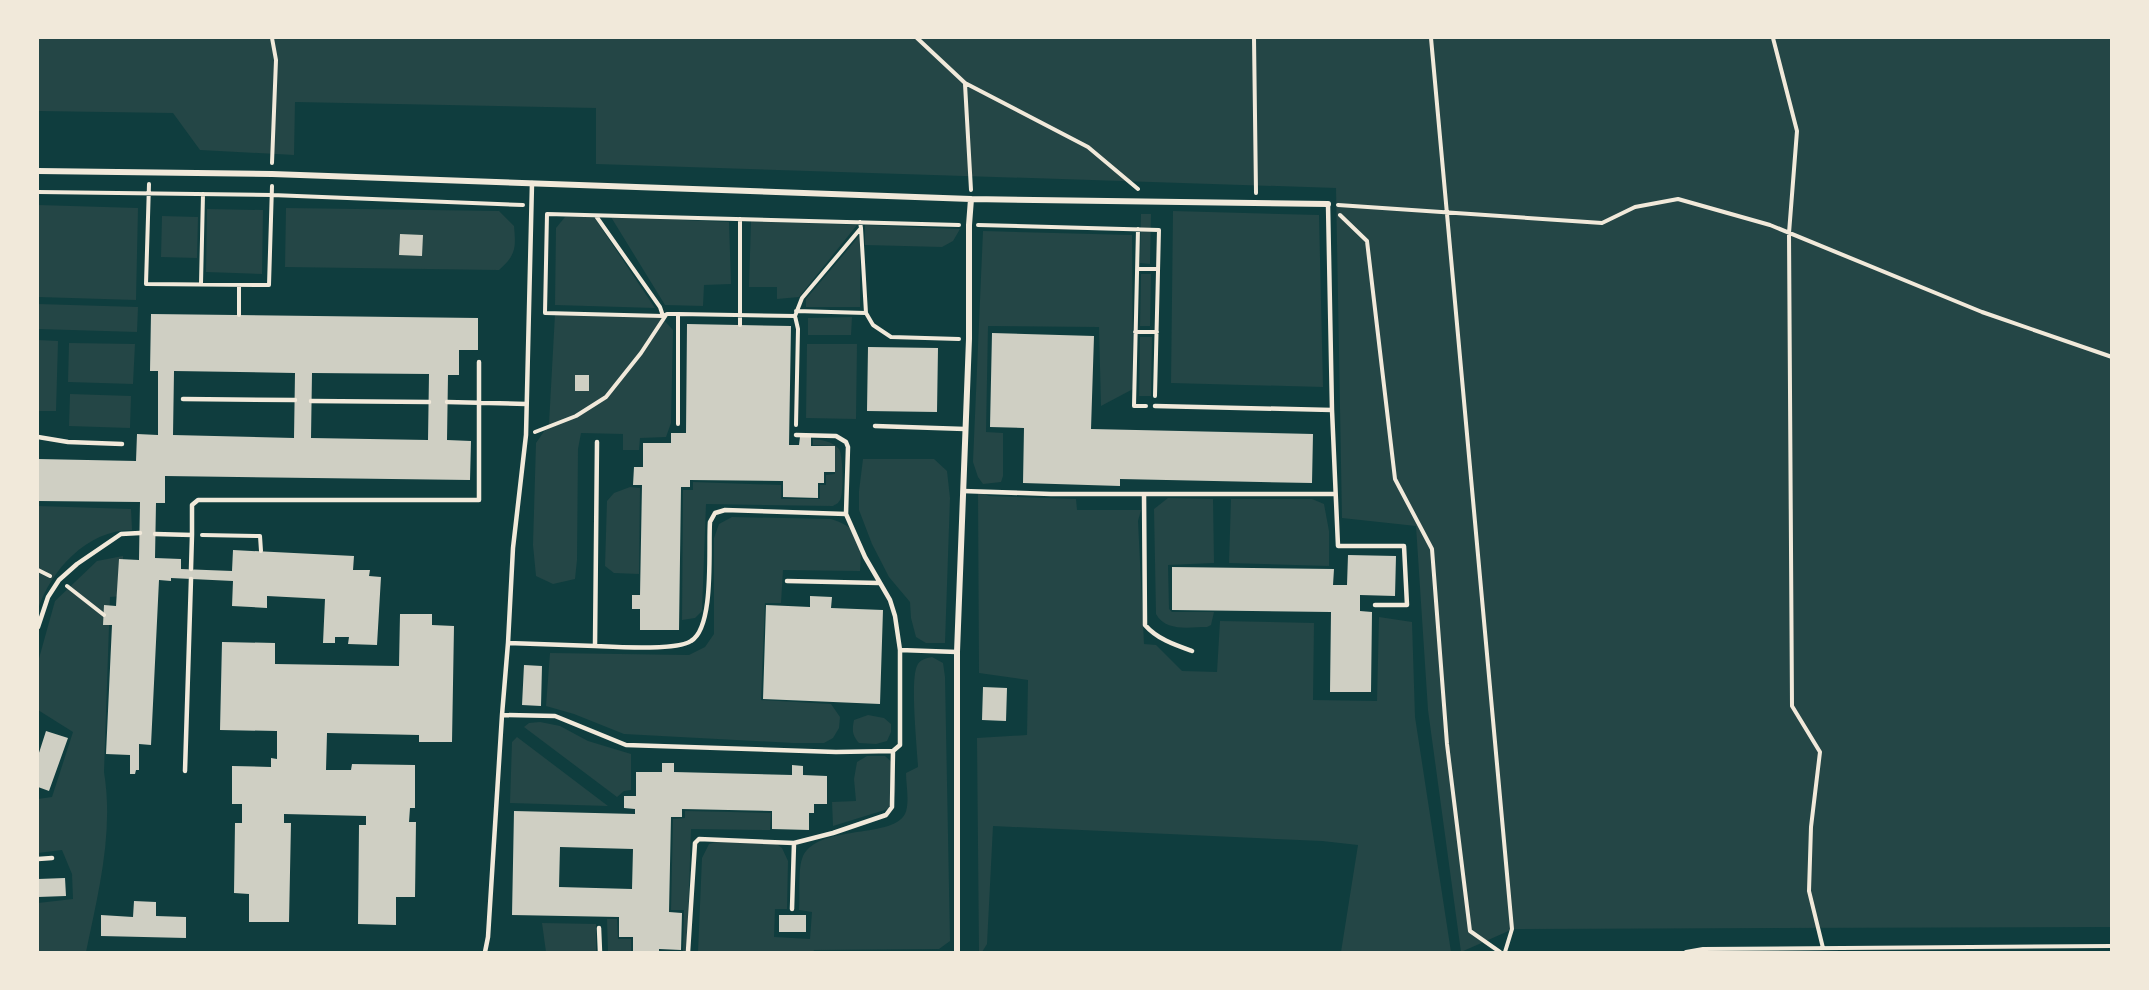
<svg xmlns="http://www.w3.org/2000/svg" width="2149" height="990" viewBox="0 0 2149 990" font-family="Montserrat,sans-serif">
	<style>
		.green { fill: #244646 }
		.building { fill: #cfcfc3; fill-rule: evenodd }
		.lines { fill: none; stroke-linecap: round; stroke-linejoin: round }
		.path { stroke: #f1e9da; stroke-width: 4 }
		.service { stroke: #f1e9da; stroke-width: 4.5 }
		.minor { stroke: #f1e9da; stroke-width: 6 }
	</style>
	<rect width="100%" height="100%" fill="#0f3d3e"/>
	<!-- green -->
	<path class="green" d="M38,38H2111V927L1513,929L1461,952L1428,710L1416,526L1342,518L1336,188L596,164V108L295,102L294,155L200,150L173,113L38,111Z
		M38,205L138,208L136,300L38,297Z
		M286,208L499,211L514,226C516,248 516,255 499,270L285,267Z
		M207,209L263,210L262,274L206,272Z
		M1173,211L1319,215L1323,387L1171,383Z
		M1141,214H1151L1150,264L1140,263Z
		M162,216L198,217L197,258L161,257Z
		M565,217H594L655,308L555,305L556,228Z
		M611,217L729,222L731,284L704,285L703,306L665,305Z
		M751,221L857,225L799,297L777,299V287H749Z
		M865,225L960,229L953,241L942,247L865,245Z
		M983,231L1132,235L1133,389L1101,406L1099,327L988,326L986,432L1003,433V476L1001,482L983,484L978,477L973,462Z
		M860,235V307H806V299Z
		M1141,274H1151L1150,326H1140Z
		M38,304L138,307L137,332L38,329Z
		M555,314L660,316L673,330L671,423L666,437L640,438L639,450H623V434L581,433L578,449L577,560L575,579L553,584L536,576L533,545L536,443L549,424Z
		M852,317L851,335H808V318Z
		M1140,337H1152L1151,396H1139Z
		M38,340L58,341L56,411H38Z
		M69,343L135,344L133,384L68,382Z
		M807,344H857L856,419L806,418Z
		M70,394L131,396L130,428L69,426Z
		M813,439C822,440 832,441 839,449C843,454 844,494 840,500C838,504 836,504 833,506L706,504L702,611L695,618L682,620L683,490H693V482L781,485V499H820V485H826V475L835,474V446L813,445Z
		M863,459H934L947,471L950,498L945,643H926L916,637L911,618L910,602L889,577L872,544L859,510V491Z
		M630,487L640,488L639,574L614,573L605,566L607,501L614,493Z
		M978,491L989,496L1076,499L1077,510H1141L1138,521L1144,644L1156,645L1182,671L1217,672L1220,621L1314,623L1313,700L1377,701L1379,617L1412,622L1415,717L1451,952H1341L1358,845L1322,841L993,826L987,944L982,952H979L977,738L1027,735L1028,680L979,673Z
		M1168,498L1213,499L1214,563L1168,565L1169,609L1172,612H1214L1211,625L1207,627C1189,627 1166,632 1156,614L1154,509Z
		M1231,499H1312L1324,504L1329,531V566L1229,563Z
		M38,506L131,509L132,530C87,530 51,570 38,609Z
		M732,517L831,519C862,529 862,542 860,571L783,570L781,603H765L761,700L831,704L840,717L839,728L833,738L824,743H793L624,734L574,714L546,706L550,653L689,655L705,647L714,634V538L719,524Z
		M123,556V596L110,597L104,772C114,832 98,894 86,952H38V903L73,899L72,874L62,850L38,853V799L52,797L73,732L38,710V662L55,601L97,561Z
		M932,657L943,663L945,677L950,941L939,949L814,950L813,952H698L702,858L709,844L722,840L774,842L782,848L788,861L787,909H775L774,937L810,939L812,912L799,910C800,898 798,869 802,859C814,823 891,840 905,814C910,803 906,785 906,773L918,767C917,746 910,681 917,666C919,660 926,658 932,657Z
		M868,715L884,718L891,724V732L887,741L876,744L859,743C852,735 852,730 854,720Z
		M540,722L560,726L588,741L631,754V790L624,791L617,797L524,727L529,723Z
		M517,737L608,806L510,803L512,742Z
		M867,756H885L894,764C895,780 899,797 888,809L833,826L832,802L856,801L854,779L857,762Z
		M685,811L771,813L770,830L691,829L687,952H661V951H683L684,910H671L673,819L685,818Z
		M607,919H617L618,939H631V952H608Z
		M542,923L596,924V952H546Z"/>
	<!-- building -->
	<path class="building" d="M400,234L423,235L422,256L399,255Z
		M151,314L478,318V350H459V375H448L447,440L471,441L470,480L165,476V503H156L155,558L181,559V569L232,571L233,550L354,556L353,570H370L369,576L381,577L377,645L348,644L349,637H335V643H323L325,599L267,596V608L232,606L233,581L171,578V581L159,580L151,745L139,744V770H136L135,774H130V755L106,754L112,625H103L104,605L116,606L119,559L139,560L140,502L38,501V459L136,461L137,434L158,435V371H150ZM174,371L295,373L294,438L173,435ZM312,373L429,374L428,440L311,438Z
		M687,324L791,326L789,445H799L800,437H811V446H835V472H824V483H818V498L783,497V481L690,480V487H681L679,630H640V609H632V595H640L642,485H633L634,467H643V443H671V433H686Z
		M992,333L1094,336L1091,429L1313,434L1312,483L1120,479V486L1023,483L1024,428L990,427Z
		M868,347L938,348L937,412L867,411Z
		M575,375H589V391H575Z
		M1348,555L1396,556L1395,596L1360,595V611L1372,612L1371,692H1330L1331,612L1172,610V567L1334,569L1333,585H1347Z
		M810,596L832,597L831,608L883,610L880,704L763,699L766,605L810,607Z
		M400,614H432V625L454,626L452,742H419V735L327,733L326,770H351L352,764L415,765V808H410L409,822H416L415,897H396V925L358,924L359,825H366V816L284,814V823H291L289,922H249V894L234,893L235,823H242V804H232V766L271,767V758L277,759V731L220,730L222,642L275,643V664L399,666Z
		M524,665L542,666L541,706L522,705Z
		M983,687L1007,688L1006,721L982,720Z
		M46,731L68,738L49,791L38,787V756Z
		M662,763H674V772L792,775V765L803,766V775L827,776V804H814V813H809V830L772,829V811L682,809V817H671L669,912L682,913L681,950L659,949V952H633V937H619V917L512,915L514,811L635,814V809L624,808V796H636V772H662ZM560,847L633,849L632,889L559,887Z
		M65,878L66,896L38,897V879Z
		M134,901L156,902V916L186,917V938L101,936V915L133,917Z
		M779,915H806V932H779Z"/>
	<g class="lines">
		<!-- path -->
		<path class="path" d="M272,38L276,60L272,163
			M917,38L965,83L1088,147L1138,189
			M1254,38L1256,193
			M1431,38L1512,929L1505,952
			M1773,38L1797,131L1789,233L1792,706L1820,752L1811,827L1809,891L1823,948
			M965,84L971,190
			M149,184L146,284L269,285L272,186
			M38,192L272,195L523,205
			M1338,205L1602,223L1635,207L1678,199L1770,225L1982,312L2112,357
			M1340,215L1367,241L1395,479L1432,549L1447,744L1470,931L1500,952
			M596,216L660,307L663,316L667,314H678L795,316L802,298L861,228L860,222
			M978,225L1159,230L1155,396
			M1138,229L1134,406H1146
			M1137,269H1158
			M201,284L203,194
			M239,285V315
			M796,311L866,313L861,228
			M866,313L873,325L891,337L959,339
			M663,316L545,313L547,214L959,225
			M795,316L798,329L796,425
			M740,325V219
			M1135,332H1157
			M678,424V314
			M535,432L576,416L606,397L641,353L666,315
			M202,535L260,536L261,551
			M38,570L50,576
			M67,586L104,615
			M1686,952L1703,949L2112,946"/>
		<!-- service -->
		<path class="service" d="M532,183L526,435L513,548L508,643L595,646L597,442
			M1328,204L1332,410L1338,546H1404L1407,605H1375
			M183,399L295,400
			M311,401L429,402
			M447,402L526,404
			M1155,406L1332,410
			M875,426L965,429
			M796,435L836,436L846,442L848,447L846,514
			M38,437L68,442L122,444
			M963,491L1051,494H1335
			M1144,494L1145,625C1157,639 1175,645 1192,651
			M155,534L192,535V505L198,500H479V362
			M191,569L192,535
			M787,581L879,583
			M38,627L48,597L59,580L77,564L121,534L140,533
			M595,646C616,647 676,651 691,641C715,627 708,547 710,522L715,513L725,510L846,514L865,557L890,600L895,616L900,650L957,652
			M502,715L508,643
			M185,771L191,579
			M38,859L52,858
			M792,909L794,843
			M599,928L600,952
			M485,952L488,937L502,715L555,716L626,745L836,752L893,751L900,745V650
			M688,952L695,843L699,839L794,843L833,833L886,815L892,807L893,751"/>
		<!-- minor -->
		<path class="minor" d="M38,171L272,174L971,199L1328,204
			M957,952V652L969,339V225L971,199"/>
	</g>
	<!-- border -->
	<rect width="2149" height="990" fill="none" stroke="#f1e9da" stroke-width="78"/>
</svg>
